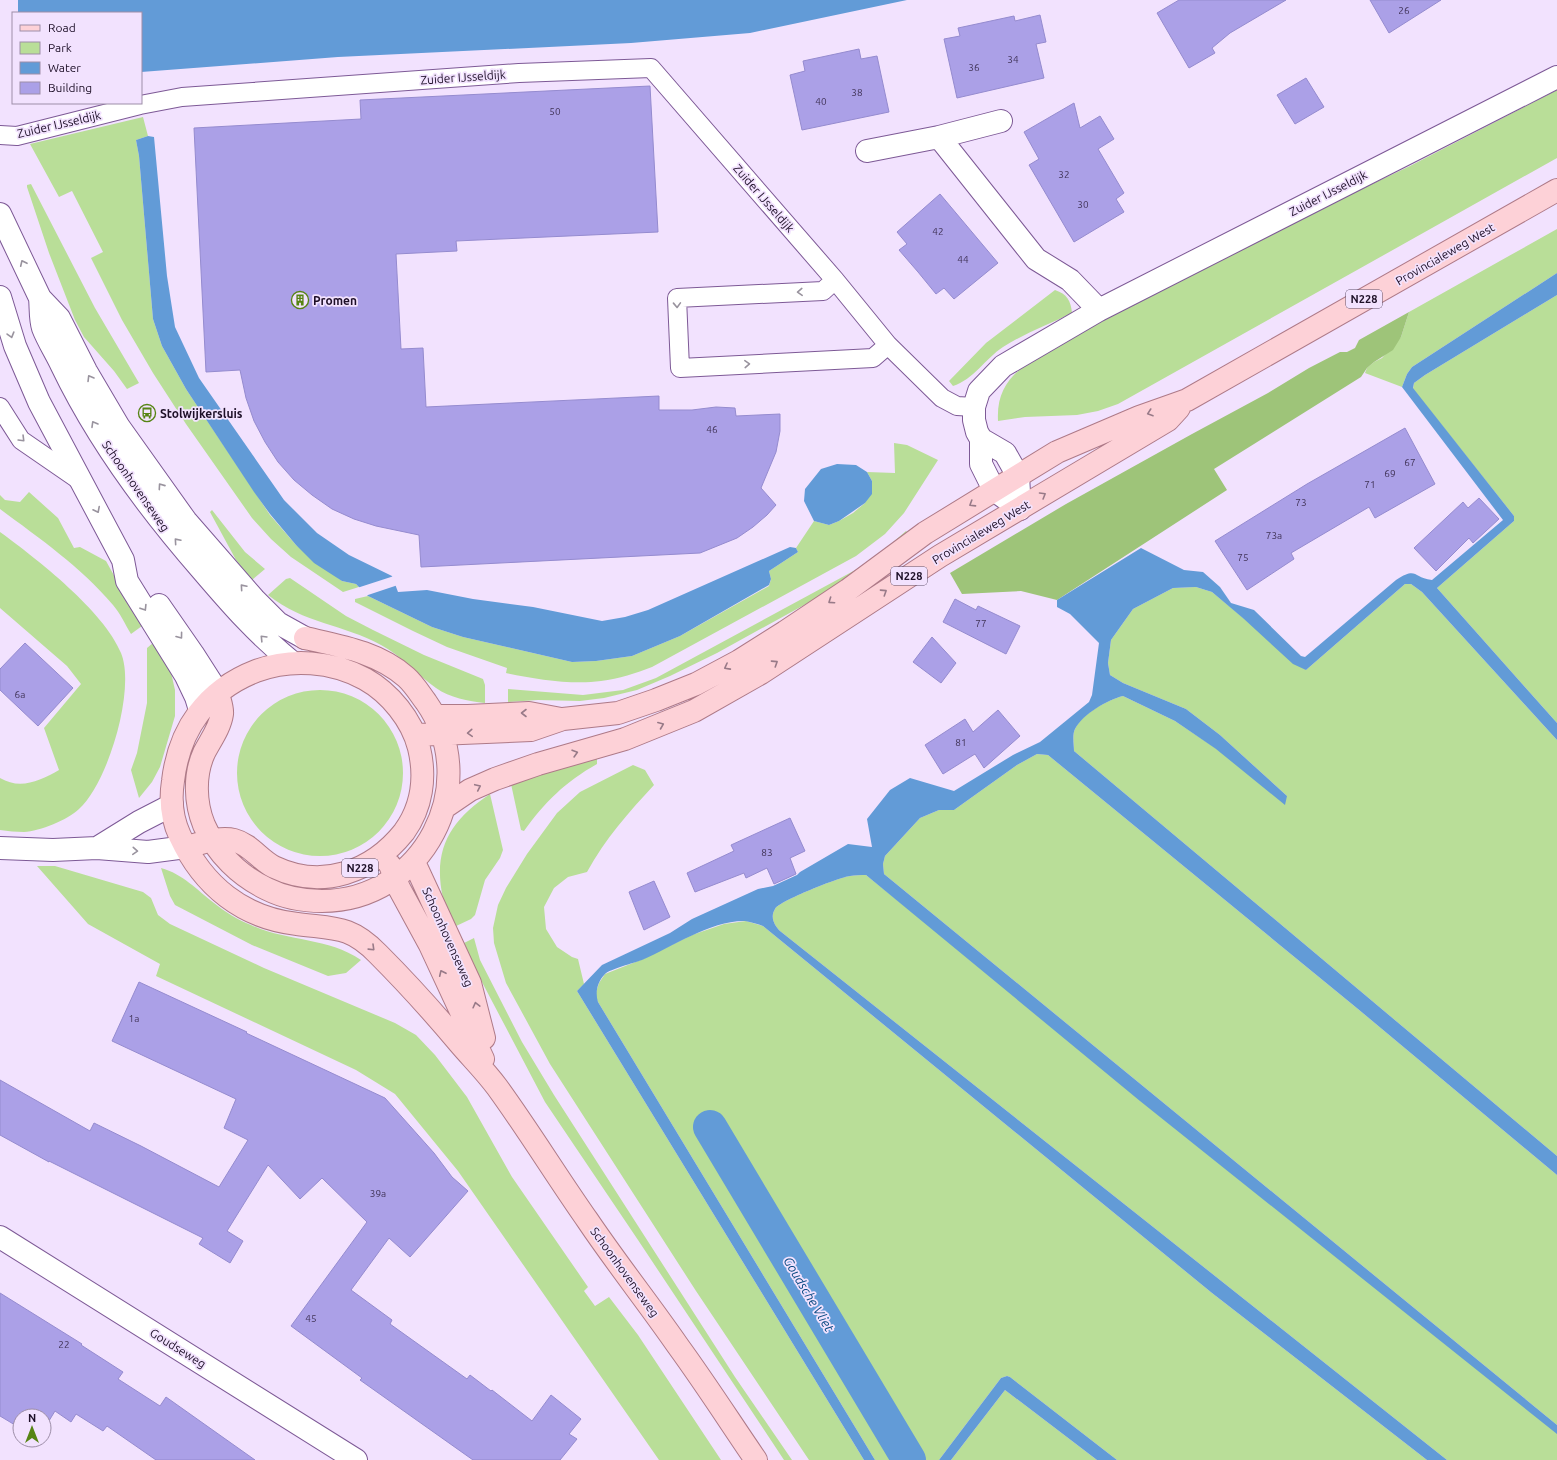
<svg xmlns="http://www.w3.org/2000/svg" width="1557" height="1460" viewBox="0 0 1557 1460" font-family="Ubuntu,sans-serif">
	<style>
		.green { fill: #b9de98 }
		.forest { fill: #9ec479 }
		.water { fill: #629bd7 }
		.pier { fill: #f2e2fe }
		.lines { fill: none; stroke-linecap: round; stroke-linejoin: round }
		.canal { stroke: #629bd7; stroke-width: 34 }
		.building { fill: #aba0e7; stroke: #958bcf }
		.lane-casing { stroke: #7d5996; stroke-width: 20 }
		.street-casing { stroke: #7d5996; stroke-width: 24 }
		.secondary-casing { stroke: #7d5996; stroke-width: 24 }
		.primary-casing { stroke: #ae7a88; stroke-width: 24 }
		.lane { stroke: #fff; stroke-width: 18 }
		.street { stroke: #fff; stroke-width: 22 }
		.secondary { stroke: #fff; stroke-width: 22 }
		.primary { stroke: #fdd1d7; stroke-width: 22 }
		.oneway { stroke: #99939e }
		.oneway2 { stroke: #987a88 }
		.labels { text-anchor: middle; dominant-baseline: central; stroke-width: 3.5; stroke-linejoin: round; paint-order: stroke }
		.number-label { font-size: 10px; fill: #403357 }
		.shield { fill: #f2e2fe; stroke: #5d4e68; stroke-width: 1 }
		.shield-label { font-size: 11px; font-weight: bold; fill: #1d0f27 }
		.street-label { font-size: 12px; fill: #1d0f27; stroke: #f2e2fe }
		.poi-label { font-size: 12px; font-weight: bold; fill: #1d0f27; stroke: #f2e2fe; text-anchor: start }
		.water-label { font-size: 13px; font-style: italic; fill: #094a82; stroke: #f2e2fe }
	</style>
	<rect width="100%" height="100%" fill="#f2e2fe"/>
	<!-- green -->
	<path class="green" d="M1557,90V158L1118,404L1098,411L1077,415L1025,417L998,421C996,382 1019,369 1048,349L1233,250L1410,166Z
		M143,117L148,136L136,140L139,156L153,319L162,346L186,389L270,515L296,545L342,581L356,584L359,587L343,592L291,557L271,539L252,518L186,424L153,373L122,320L91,258L103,252L72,191L59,197L30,144Z
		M31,184L95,308L139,383L127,389L114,371L84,337L75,320L49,253L27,187V185Z
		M1557,229V273L1412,367L1407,374L1402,387L1365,373L1367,368L1374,362L1382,358L1401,337L1409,312Z
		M1055,290C1067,294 1071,301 1072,313C1050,324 1025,333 1003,347C986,358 973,380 953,386L949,381L986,343Z
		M1557,295V723L1437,588L1514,521V516L1413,389L1414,383L1425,375Z
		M894,443L907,445L938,460L904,513L885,534L856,556L652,667C636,673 619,679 601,681C572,685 535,679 506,673L507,668L447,647L413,631L355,602V599L368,596L432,627L463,637L572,662L596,661L632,656L680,636L769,586L771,579L769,571L798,552L796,548L814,521L829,525L839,521L853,513L865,503L872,481L867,472L895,473Z
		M29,492L58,518L74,548L80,547L106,561L142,626L131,634C125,624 120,613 113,605C81,567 39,538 0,509V495L5,500L20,502Z
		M212,510L245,552L265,569L252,580L236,560L210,512Z
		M906,531L909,534L844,583L717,653L670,676L637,690L604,698L580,701L538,700L508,702V689L583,695L623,690L656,678L859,568L884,550Z
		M0,532C37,559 104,611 121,653C136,689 108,783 79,809C68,820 40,831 24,832C16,832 8,831 0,830V778C20,790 40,781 59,770L44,728L81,684L67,666L0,608Z
		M290,578L346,616L373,630L424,655L483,679L485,685V703C468,701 450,698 436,688C417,675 402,656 381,645C343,624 304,624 268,595L286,579Z
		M1405,584H1411L1422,592L1557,740V1156L1074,751C1074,745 1072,735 1075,729C1082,714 1107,700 1123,696L1175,721L1287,796L1220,735L1186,709L1123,683L1110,675L1108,663L1111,640L1133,609L1173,588L1196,587L1212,592L1306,670Z
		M153,643L170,668L175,690V716L160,767L152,782L139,798L131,770L137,753L147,703V648Z
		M237 773a83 83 0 1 1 166 0a83 83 0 1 1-166 0Z
		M1037,754L1048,755L1358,1009L1557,1175V1425L884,874L883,864L885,856L920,818L939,810H954L1017,765Z
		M597,758V764C565,782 545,802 524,831L521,830L511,784Z
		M633,765L645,770L654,785C629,812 605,839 587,872L568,877L554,888L544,907L546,929L557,947L572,957L578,959L584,984L577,991L864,1460H809L696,1291L550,1064L506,983L494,943L493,928L498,905L506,888L527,854L557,813L580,792Z
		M490,794L503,850L500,858L485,880L475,915L471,919L454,927C450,918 445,908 443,898C432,849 451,820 490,794Z
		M37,866H55L143,892L151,898L158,915L170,924L264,968L395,1023L416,1035L435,1055L467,1097L512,1177L588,1287L584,1291L595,1306L609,1297L638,1335L721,1460H659L458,1171L395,1094L356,1070L156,976L160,964L88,924Z
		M161,868C183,874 197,890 214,903C225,912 238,920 251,925C287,942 327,937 361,960L346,973L328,976L252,945L175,905L170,896Z
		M866,875L1557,1432V1460H1447L780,931C774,925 770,917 775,909C779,901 840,877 850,876C855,875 861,875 866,875Z
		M746,921L763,926L1212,1293L1427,1460H1117L1010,1377L1007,1376L1001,1378L939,1460H875L598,1002L595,995L599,983L605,974L643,959L692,935L724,924Z
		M474,938L480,960L522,1042L554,1095L735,1377L792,1460H784L638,1240L545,1102L462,944Z
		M1005,1390L1097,1460H951Z"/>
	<!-- forest -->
	<path class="forest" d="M1409,312L1401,337L1393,350L1374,362L1367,368L1361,377L1214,469L1227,490L1057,600L1021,591L962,594L950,573L1066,504L1192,434L1268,393L1309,368L1340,352H1347L1355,348L1359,340Z"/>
	<!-- water -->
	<path class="water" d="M0,0H907L750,33L631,43L338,57L141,72V13H13Z
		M148,136L154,137L167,276L175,327L199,378L284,500L317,533L349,555L392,576L398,592L427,590L473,599L533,607L602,621L625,617L648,610L790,547L796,548L798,552L769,571L771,579L769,585L680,636L632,656L596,661L572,662L463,637L432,627L368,596L356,584L342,581L314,563L296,545L270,514L254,492L186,389L162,346L153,319L139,156L136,140Z
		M1557,273V295L1425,375L1414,383L1413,388L1514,516V521L1437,588L1557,723V740L1422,592L1411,584H1405L1306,670L1293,664L1244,619L1212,592L1196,587L1173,588L1133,609L1111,640L1108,663L1110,675L1123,683L1186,709L1220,735L1287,796L1285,805L1216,749L1175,721L1123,696C1107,700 1083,714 1075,729C1072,735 1074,745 1074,751L1557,1156V1175L1358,1009L1048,755L1037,754L1017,765L954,810H939L920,818L885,856L883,864L884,874L1557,1425V1434L1140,1101L866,875C861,875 855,875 850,876C840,877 779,901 775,909C770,917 774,925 780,931L1447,1460H1427L1212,1293L763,926C758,924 751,922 745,921C712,920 672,947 642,960C634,963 610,969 605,974C597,982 595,993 598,1002L875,1460H864L577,991L602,965L670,933L692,919L758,889L773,886L797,875L800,872L848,844L872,847L867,819L890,790L910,778L954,791L1013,755L1040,742L1089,702L1092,695L1099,643L1070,614L1057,607V600L1141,548L1184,570L1203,572L1220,587L1231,603L1254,610L1301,656L1305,657L1396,580C1418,566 1412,578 1432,580L1503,520L1402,387L1407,374L1412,367Z
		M837,464L856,465L867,472L872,481V494L865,503L839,521L829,525L814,521L804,501L805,489L821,469Z
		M1007,1376L1010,1377L1117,1460H1097L1005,1390L951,1460H939L1001,1378Z"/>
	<!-- pier -->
	<path class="pier" d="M0,0H18V13H13V32L0,33Z
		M394,576L398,585L365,596L357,588Z"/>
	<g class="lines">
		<!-- canal -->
		<path class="canal" d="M710,1127L909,1460"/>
	</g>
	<!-- building -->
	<path class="building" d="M1179,0H1286L1230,33L1212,48L1215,53L1189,68L1157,13Z
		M1370,0H1441L1389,33Z
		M1040,15L1046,42L1036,44L1044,78L957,98L944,39L960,36L958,28L1014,16L1015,21Z
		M859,49L861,59L877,56L889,112L802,130L790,75L805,71L803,61Z
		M1306,78L1324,107L1295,124L1277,95Z
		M650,86L658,232L456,241L457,251L396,254L401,349L423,348L426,407L659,396V410H692L716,407L735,408L736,416L780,414V431L776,452L761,488L776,505L767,515L753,527L737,538L700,553L421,567L419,535L376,526L354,519L332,509L312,495L294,480L278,462L265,442L254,421L246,398L240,370L206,372L194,128L361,119L360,100Z
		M1074,103L1080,128L1100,116L1114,139L1098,149L1124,193L1116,199L1124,212L1074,242L1029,165L1039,159L1024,132Z
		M940,194L998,263L954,299L944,288L936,294L918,272L899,250L907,244L897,232Z
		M1405,428L1435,484L1375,518L1369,507L1291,553L1294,559L1247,590L1215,541L1307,484Z
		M1479,498L1499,519L1473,543L1469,538L1436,571L1414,548L1463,502L1468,508Z
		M955,599L976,610L978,606L1020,626L1006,654L943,622Z
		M932,637L956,663L941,683L913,662Z
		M25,643L73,688L38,726L0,690V669Z
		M998,710L1020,736L984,768L975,754L943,774L925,745L965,719L973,732Z
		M790,818L805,851L790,858L796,874L774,884L767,868L746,878L744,873L695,892L687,873L734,851L731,845Z
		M654,881L670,917L644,930L629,892Z
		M139,982L247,1032L246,1033L385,1098L434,1153L452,1177L468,1191L410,1257L389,1238L351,1290L392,1320L390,1324L467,1379L470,1375L491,1391L492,1390L532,1421L551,1395L581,1419L569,1434L577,1439L560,1460H473L360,1380L362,1378L291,1326L367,1222L322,1178L300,1199L268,1165L227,1231L243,1241L230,1263L199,1244L203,1238L49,1161V1162L0,1135V1080L90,1131L94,1123L141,1146L219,1187L248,1140L224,1128L236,1099L112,1041Z
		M0,1293L82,1344L81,1345L123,1372L118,1379L160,1406L166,1397L255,1460H156L107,1426L103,1431L76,1414L71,1422L55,1411L44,1429V1416H20V1428L0,1416Z"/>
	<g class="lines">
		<!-- lane casing -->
		<g class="lane-casing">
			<path id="lane" d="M0,135L17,136L140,105L182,97L519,73L651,68L835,280L888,345L942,398L957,406L974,407
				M835,280L823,291L677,298L680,368L873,358L888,345
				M0,407L21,440L82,482"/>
		</g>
		<!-- street casing -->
		<g class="street-casing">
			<path id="street" d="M1001,121L939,137L1036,259L1070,280L1099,310
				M867,151L939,137
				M981,439V464L994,490L1009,501
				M1020,509L1018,476L1005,453L981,439L977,432L974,420V407L979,391L1003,366L1099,310L1557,77
				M0,848L53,850L97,848L148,852L186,847
				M97,848L139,822L172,805
				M0,1237L356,1460"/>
		</g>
		<!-- secondary casing -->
		<g class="secondary-casing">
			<path id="secondary" d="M0,214L40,298L59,318L86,371L119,427L186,521L254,599L278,623L305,638
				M0,297L15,346L39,402L123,560L127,581L186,676L196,697L200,710
				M40,298C41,307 40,319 43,328C48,341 56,353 62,366C98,441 147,507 202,570C231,604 258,635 293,663
				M159,605L193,654L218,693"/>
		</g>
		<!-- primary casing -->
		<g class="primary-casing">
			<path id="primary" d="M218,693C219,699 223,708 222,714C220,728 210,741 204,753C194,775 195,803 204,825C217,854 240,876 267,889C285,898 302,901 322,901C423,901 484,785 426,702C420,694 414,684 406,677C378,652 340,646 305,638
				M436,716H468L529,713L561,719
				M415,735L531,730L563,719L618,713L656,700L696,684L739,661L785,632L848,590L925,533L1057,452L1139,417L1187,400L1557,190
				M445,807L470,790L495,779L538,764L625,739L694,711L761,673L940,556L1168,420L1179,408
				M186,847C200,844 219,836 234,840C250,844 260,860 274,867C322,890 372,872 404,832C422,807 426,777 419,748C412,720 390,693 365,679C332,661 291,658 256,671C207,690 179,729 173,781C170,800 172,819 180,836C203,886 243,918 297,924C334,929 350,925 378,954C407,983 434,1013 460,1044C472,1058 486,1072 497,1087C529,1131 557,1177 588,1221C617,1264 649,1304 678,1346C705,1383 730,1422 756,1460
				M414,862L470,983L484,1038
				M390,865L399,888L430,945L483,1059"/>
		</g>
		<!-- lane -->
		<use href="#lane" class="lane"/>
		<!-- street -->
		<use href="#street" class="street"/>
		<!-- secondary -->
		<use href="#secondary" class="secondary"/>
		<!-- primary -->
		<use href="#primary" class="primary"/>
	</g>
	<!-- one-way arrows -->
	<defs><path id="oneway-chevron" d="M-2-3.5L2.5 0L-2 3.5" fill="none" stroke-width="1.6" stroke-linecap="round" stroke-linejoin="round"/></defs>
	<g class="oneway">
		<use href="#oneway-chevron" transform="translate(23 263) rotate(-115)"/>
		<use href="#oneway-chevron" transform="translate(800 292) rotate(177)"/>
		<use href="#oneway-chevron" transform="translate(677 305) rotate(88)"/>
		<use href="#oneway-chevron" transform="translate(11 335) rotate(74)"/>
		<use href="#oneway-chevron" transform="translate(747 364) rotate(-3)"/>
		<use href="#oneway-chevron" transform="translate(90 378) rotate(-121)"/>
		<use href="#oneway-chevron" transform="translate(94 424) rotate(-120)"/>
		<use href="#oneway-chevron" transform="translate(22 439) rotate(45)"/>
		<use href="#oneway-chevron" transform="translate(161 486) rotate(-125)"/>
		<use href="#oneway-chevron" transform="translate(97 510) rotate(63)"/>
		<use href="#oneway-chevron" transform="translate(177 541) rotate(-131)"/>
		<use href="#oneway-chevron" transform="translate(243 587) rotate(-131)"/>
		<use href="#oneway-chevron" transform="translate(144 608) rotate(58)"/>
		<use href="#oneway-chevron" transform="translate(180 636) rotate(53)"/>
		<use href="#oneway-chevron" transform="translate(263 638) rotate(-134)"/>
		<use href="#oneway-chevron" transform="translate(135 851) rotate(4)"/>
	</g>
	<g class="oneway2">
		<use href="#oneway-chevron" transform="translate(1150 413) rotate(161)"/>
		<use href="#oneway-chevron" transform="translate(1043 495) rotate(-31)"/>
		<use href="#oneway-chevron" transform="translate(972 504) rotate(148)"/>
		<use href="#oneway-chevron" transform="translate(884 592) rotate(-33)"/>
		<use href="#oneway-chevron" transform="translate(831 601) rotate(146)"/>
		<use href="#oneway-chevron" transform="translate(775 663) rotate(-33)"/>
		<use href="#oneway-chevron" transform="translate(727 667) rotate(152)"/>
		<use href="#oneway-chevron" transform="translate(524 713) rotate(180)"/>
		<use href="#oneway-chevron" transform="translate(661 725) rotate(-22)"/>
		<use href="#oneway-chevron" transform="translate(470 733) rotate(176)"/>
		<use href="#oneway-chevron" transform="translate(575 753) rotate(-16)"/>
		<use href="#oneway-chevron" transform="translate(478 787) rotate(-25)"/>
		<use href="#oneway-chevron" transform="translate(372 948) rotate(44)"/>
		<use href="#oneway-chevron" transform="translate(442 973) rotate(-115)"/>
		<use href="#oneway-chevron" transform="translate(476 1005) rotate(-104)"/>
	</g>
	<!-- icons -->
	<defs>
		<g id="building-ring" transform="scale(0.9)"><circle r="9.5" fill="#f2e2fe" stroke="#568414" stroke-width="1.5"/><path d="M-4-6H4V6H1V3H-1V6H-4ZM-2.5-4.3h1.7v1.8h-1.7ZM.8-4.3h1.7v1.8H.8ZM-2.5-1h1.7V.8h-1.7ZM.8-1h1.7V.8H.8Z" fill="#568414"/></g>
		<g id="bus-ring" transform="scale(0.9)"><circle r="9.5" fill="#f2e2fe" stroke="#568414" stroke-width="1.5"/><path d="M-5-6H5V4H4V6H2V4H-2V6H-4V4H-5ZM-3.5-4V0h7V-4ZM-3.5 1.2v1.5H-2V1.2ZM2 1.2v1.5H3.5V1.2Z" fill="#568414"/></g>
	</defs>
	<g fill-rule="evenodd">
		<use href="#building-ring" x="300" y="300"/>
		<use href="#bus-ring" x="147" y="413"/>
	</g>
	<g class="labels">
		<!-- number labels -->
		<g class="number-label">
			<text x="1404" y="10">26</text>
			<text x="1013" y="59">34</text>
			<text x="974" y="67">36</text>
			<text x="857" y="92">38</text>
			<text x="821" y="101">40</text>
			<text x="555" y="111">50</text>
			<text x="1064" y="174">32</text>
			<text x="1083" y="204">30</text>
			<text x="938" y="231">42</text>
			<text x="963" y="259">44</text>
			<text x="712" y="429">46</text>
			<text x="1410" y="462">67</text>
			<text x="1390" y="473">69</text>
			<text x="1370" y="484">71</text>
			<text x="1301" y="502">73</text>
			<text x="1274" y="535">73a</text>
			<text x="1243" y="557">75</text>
			<text x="981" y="623">77</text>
			<text x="20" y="694">6a</text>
			<text x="961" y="742">81</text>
			<text x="767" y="852">83</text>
			<text x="134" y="1018">1a</text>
			<text x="378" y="1193">39a</text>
			<text x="311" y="1318">45</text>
			<text x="64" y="1344">22</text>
		</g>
		<!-- shield labels -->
		<g class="shield">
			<rect x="1346" y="290" width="36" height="18" rx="3"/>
			<rect x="891" y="567" width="36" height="18" rx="3"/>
			<rect x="342" y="859" width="36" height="18" rx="3"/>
		</g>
		<g class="shield-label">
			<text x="1364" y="299">N228</text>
			<text x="909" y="576">N228</text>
			<text x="360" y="868">N228</text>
		</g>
		<!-- street labels -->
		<g class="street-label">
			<text transform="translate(463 77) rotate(-4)">Zuider IJsseldijk</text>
			<text transform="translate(59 124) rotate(-13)">Zuider IJsseldijk</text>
			<text transform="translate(1328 193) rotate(-27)">Zuider IJsseldijk</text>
			<text transform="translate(764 198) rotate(49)">Zuider IJsseldijk</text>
			<text transform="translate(1445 254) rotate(-30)">Provincialeweg West</text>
			<text transform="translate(136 486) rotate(55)">Schoonhovenseweg</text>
			<text transform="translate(981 532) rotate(-31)">Provincialeweg West</text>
			<text transform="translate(448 937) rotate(66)">Schoonhovenseweg</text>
			<text transform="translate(625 1272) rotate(54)">Schoonhovenseweg</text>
			<text transform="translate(178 1348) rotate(32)">Goudseweg</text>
		</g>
		<!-- poi labels -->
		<g class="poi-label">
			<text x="313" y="300">Promen</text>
			<text x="160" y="413">Stolwijkersluis</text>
		</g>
		<!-- water labels -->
		<g class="water-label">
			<text transform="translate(809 1294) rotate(59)">Goudsche Vliet</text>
		</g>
	</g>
	<!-- legend -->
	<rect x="12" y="12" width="130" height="92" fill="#f2e2fe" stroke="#9d8ea8"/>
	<rect x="20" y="25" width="20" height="6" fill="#fdd1d7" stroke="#9d8ea8"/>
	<text x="48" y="32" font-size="12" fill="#1d0f27">Road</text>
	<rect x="20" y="42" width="20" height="12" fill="#b9de98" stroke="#9d8ea8"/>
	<text x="48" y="52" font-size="12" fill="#1d0f27">Park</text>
	<rect x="20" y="62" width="20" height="12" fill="#629bd7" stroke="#9d8ea8"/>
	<text x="48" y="72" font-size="12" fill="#1d0f27">Water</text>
	<rect x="20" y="82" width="20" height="12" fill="#aba0e7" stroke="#9d8ea8"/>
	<text x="48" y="92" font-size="12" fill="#1d0f27">Building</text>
	<!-- north arrow -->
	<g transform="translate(32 1428)"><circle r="19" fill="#f2e2fe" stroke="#9d8ea8"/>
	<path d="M0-3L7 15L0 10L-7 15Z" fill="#568414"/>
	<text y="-6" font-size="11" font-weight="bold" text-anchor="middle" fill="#1d0f27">N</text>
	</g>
</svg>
